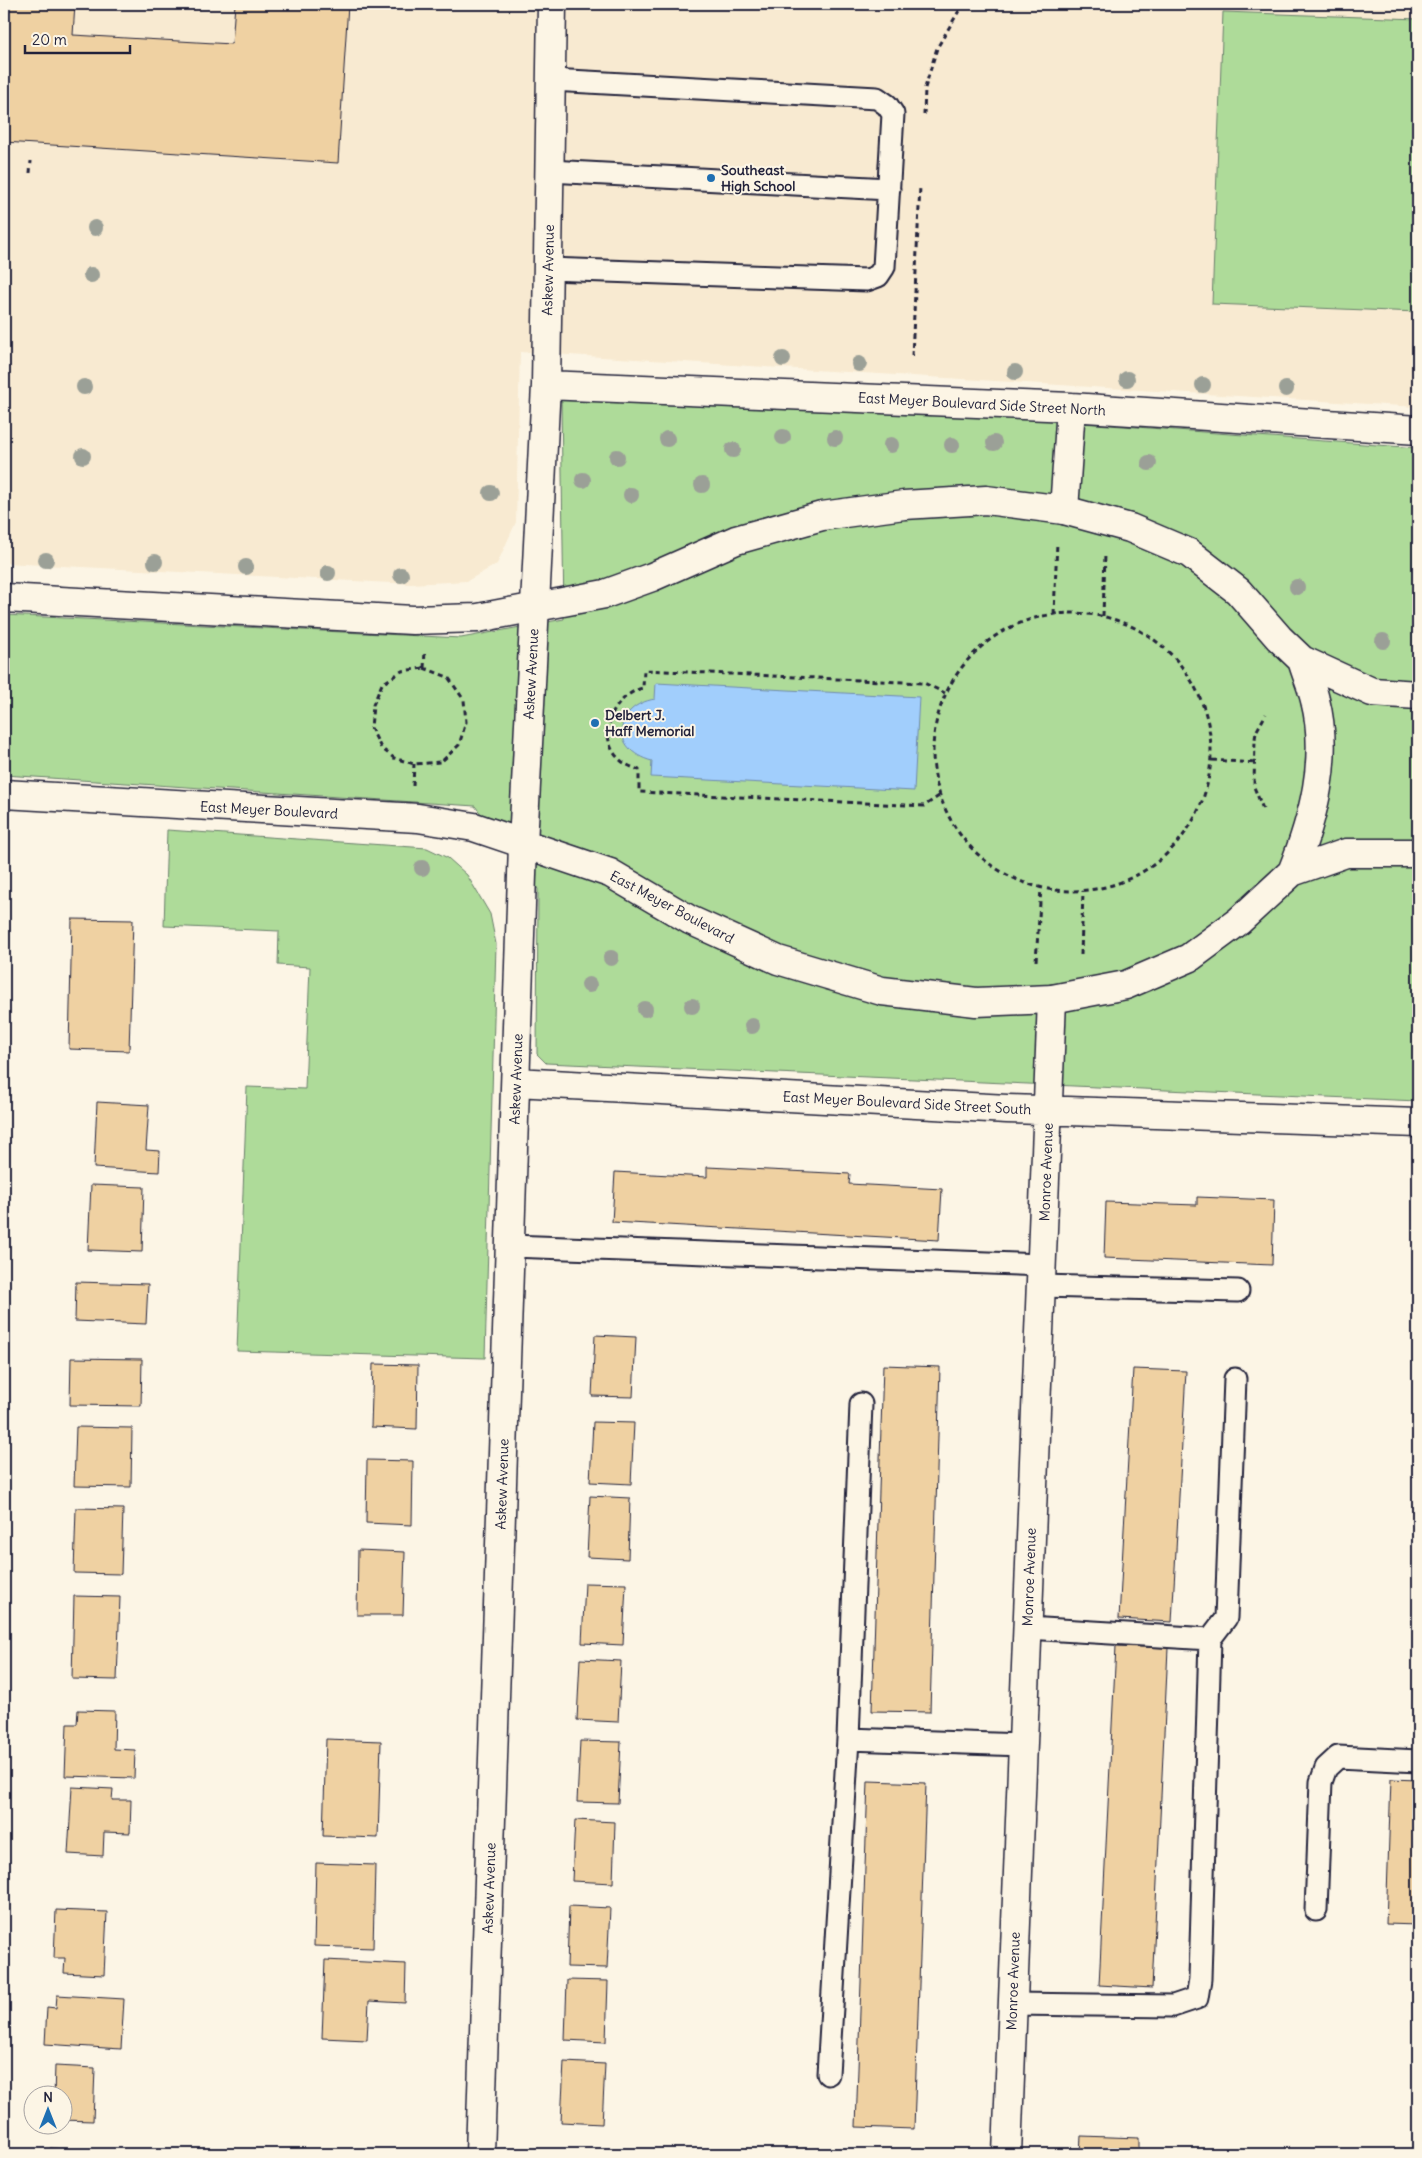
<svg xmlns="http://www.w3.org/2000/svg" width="1422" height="2158" viewBox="0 0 1422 2158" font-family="Delius,sans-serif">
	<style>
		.built { fill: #f8ead1 }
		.green { fill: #aedb99; stroke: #687e6a }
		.water { fill: #a1cefc; stroke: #6e89af }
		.building { fill: #efd1a2; stroke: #22223b }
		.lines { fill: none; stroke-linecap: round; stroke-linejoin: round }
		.lane-casing { stroke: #22223b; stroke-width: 25 }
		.street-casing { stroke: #22223b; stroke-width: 31 }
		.secondary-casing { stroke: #22223b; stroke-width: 31 }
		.path { stroke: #22223b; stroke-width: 3; stroke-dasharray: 5 4; stroke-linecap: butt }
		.lane { stroke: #fcf5e5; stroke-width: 21 }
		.street { stroke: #fcf5e5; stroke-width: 28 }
		.secondary { stroke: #fcf5e5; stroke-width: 28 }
		.tree { fill: #9ba097 }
		.poi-dot { fill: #1f6fb2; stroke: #fcf5e5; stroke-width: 2 }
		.labels { text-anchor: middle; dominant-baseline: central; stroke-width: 4; stroke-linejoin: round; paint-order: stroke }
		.poi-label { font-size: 14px; font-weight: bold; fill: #22223b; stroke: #fcf5e5; text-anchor: start }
		.street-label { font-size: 14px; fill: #22223b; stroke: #fcf5e5 }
	</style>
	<rect width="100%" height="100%" fill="#fcf5e5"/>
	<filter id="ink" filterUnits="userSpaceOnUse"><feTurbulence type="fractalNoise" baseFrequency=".02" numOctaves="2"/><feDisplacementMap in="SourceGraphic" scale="10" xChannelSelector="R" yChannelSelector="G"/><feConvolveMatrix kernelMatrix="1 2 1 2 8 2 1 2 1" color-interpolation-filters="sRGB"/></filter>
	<g filter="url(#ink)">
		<!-- built -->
		<path class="built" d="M4,4H1418V407L520,352L516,522L497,564L467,581L411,584L4,563Z"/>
		<!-- green -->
		<path class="green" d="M1223,12L1418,19V312L1212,304Z
			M584,386L1418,448V1101L546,1063L537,1054L538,889L475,806L4,775V615L461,638L564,619L561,398Z
			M167,830L427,848L448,858L467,875L490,914L496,944L485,1358L237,1351L247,1087L305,1089L310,967L278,965L279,931L164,926Z"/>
		<!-- water -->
		<path class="water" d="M656,683L919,697L914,791L651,777L652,761C610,750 613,706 655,699Z"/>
		<!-- building -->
		<path class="building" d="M4,4H75L73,35L232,44L235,4H348L338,163L4,142Z
			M72,919L133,920L129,1051L69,1049Z
			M97,1102L149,1105L146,1150L160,1151L159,1172L94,1168Z
			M707,1167L850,1174L849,1184L942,1189L939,1240L612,1222L615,1172L707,1177Z
			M91,1185L144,1187L142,1252L88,1250Z
			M1197,1197L1274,1200L1272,1265L1104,1258L1106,1202L1197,1205Z
			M76,1282L148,1284L146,1324L75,1321Z
			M595,1335L636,1337L633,1397L592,1396Z
			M71,1358L142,1359L141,1406L70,1405Z
			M373,1364L418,1365L417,1429L371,1427Z
			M883,1365L940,1367L930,1712L872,1711Z
			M1133,1369L1186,1371L1172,1622L1119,1619Z
			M593,1422L634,1423L631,1484L590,1482Z
			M76,1427L132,1428L131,1487L74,1486Z
			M367,1460L413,1461L412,1525L366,1523Z
			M590,1496L630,1498L628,1559L587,1557Z
			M76,1508L123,1509L121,1574L74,1573Z
			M358,1550L405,1552L403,1615H357Z
			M585,1583L626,1584L623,1645L582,1643Z
			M74,1596L120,1597L117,1680L72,1679Z
			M1116,1646L1168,1648L1152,1988L1099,1985Z
			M580,1659L621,1661L618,1722L577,1720Z
			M78,1710L115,1711L114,1749L135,1750L134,1778L65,1776L67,1724H77Z
			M326,1739L381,1741L378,1838L323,1836Z
			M580,1741L621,1742L618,1803L577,1802Z
			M1391,1779L1418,1780V1925L1386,1924Z
			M868,1781L926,1783L914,2129L856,2127Z
			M72,1787L113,1789L112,1800H131L130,1833L104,1832L103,1856L68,1854Z
			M575,1820L615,1822L613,1883L572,1881Z
			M316,1863L375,1865L373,1948L314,1946Z
			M569,1906L610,1908L607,1968L567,1967Z
			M56,1910L107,1912L104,1975L64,1973L65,1958H54Z
			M325,1960L406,1964L405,2003L369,2001L367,2040L322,2038Z
			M567,1980L608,1981L606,2042L565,2040Z
			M57,1995L124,1999L121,2049L45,2044L47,2007L56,2008Z
			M564,2062L605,2064L602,2124L561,2122Z
			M55,2066L95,2068L93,2121L62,2120V2096H54Z
			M1081,2136L1139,2138V2154H1080Z
			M50,2148L101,2151V2154H50Z"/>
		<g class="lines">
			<!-- lane casing -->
			<g class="lane-casing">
				<path id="lane" d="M549,171L889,189
					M548,269L867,280L878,276L884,267L893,114L887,105L877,98L551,80
					M510,1246L1042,1265
					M1041,1286L1238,1291
					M1027,1628L1210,1639
					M848,1739L1023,1745
					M1316,1910L1321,1782L1326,1768L1338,1757L1418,1761
					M1012,2004L1173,2006L1197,1998L1200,1979L1210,1639L1226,1618L1235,1379
					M828,2074L848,1739L861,1404"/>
			</g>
			<!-- street casing -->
			<g class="street-casing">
				<path id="street" d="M546,385L1071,407L1418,430
					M1064,510L1071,407
					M516,1082L1007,1109L1418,1123
					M480,2154L523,844L546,385L552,4
					M1007,2154L1052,999"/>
			</g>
			<!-- secondary casing -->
			<g class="secondary-casing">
				<path id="secondary" d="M4,598L413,620L478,618L605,594L652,577L736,540L822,516L904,505L986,500L1064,510L1130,528L1189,553L1238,591L1279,638L1302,660L1372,692L1418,695
					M4,794L418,818L474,827L610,873L690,920L778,960L882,991L976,1002L1052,999L1126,985L1189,958L1239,921L1292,872L1346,853H1418
					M1292,872C1313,819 1330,758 1315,700C1312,687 1306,674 1302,660"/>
			</g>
			<!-- path -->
			<path class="path" d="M924,115L925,88L937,48L963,4
				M30,173L31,161
				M912,356L920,186
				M933 752a139 139 0 1 1 278 0a139 139 0 1 1-278 0Z
				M1054,614L1057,542
				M1103,616L1105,554
				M424,668L448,677L464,700L466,722L459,745L441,762L414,764L394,758L381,748L371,728L373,705L382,684L402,671Z
				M424,668L425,651
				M1212,760L1255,763
				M413,786L414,764
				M939,796L924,806L639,792V770C632,767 625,765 619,759C595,735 614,695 643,688L644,670L924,683L945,693
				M1263,809L1254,787L1255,739L1256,732L1266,714
				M1081,955L1083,891
				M1036,961L1041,888"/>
			<!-- lane -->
			<use href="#lane" class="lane"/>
			<!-- street -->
			<use href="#street" class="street"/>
			<!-- secondary -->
			<use href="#secondary" class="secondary"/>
		</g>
		<!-- trees -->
		<g class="tree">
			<circle cx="95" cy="228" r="8"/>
			<circle cx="91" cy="275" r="8"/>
			<circle cx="783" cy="359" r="8"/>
			<circle cx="859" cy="364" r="8"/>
			<circle cx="1015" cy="372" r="8"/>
			<circle cx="1127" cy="379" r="8"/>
			<circle cx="1203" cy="385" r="8"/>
			<circle cx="84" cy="387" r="8"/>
			<circle cx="1286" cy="389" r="8"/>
			<circle cx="783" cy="437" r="8"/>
			<circle cx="835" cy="438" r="8"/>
			<circle cx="667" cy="439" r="8"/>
			<circle cx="994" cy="443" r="8"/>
			<circle cx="891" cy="445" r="8"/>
			<circle cx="952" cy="445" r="8"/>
			<circle cx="733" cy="450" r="8"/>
			<circle cx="83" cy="456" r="8"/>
			<circle cx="617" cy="457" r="8"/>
			<circle cx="1149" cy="463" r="8"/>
			<circle cx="583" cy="480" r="8"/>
			<circle cx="702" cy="485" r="8"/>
			<circle cx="491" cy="493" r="8"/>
			<circle cx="631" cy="495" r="8"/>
			<circle cx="46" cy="560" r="8"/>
			<circle cx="155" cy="562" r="8"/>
			<circle cx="246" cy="567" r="8"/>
			<circle cx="328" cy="573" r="8"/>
			<circle cx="401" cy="575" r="8"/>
			<circle cx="1297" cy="587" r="8"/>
			<circle cx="1383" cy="641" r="8"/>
			<circle cx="422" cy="868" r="8"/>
			<circle cx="611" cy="958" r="8"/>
			<circle cx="589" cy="985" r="8"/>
			<circle cx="692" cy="1006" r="8"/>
			<circle cx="645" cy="1009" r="8"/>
			<circle cx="752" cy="1026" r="8"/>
		</g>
	</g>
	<!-- markers -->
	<g class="poi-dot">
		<circle cx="711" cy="178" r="5"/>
		<circle cx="595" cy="723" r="5"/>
	</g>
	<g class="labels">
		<!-- poi labels -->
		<g class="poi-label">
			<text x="721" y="170">Southeast<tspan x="721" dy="16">High School</tspan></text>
			<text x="605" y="715">Delbert J.<tspan x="605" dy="16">Haff Memorial</tspan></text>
		</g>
		<!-- street labels -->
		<g class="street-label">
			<text transform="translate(548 270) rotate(-89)">Askew Avenue</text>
			<text transform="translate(982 404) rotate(3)">East Meyer Boulevard Side Street North</text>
			<text transform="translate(531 674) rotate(-87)">Askew Avenue</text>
			<text transform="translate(269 810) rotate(3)">East Meyer Boulevard</text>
			<text transform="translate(672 907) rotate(28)">East Meyer Boulevard</text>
			<text transform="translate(516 1079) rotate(-88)">Askew Avenue</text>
			<text transform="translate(907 1103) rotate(3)">East Meyer Boulevard Side Street South</text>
			<text transform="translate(1046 1172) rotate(-88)">Monroe Avenue</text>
			<text transform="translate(502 1484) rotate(-88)">Askew Avenue</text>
			<text transform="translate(1029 1577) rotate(-88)">Monroe Avenue</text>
			<text transform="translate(489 1888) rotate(-88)">Askew Avenue</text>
			<text transform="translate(1013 1981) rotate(-88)">Monroe Avenue</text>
		</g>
	</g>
	<!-- margin -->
	<rect width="1422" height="2158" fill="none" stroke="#fcf5e5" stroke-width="20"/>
	<rect x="10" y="10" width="1402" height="2138" fill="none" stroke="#22223b" stroke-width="2" filter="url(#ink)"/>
	<!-- north arrow -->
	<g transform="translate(48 2110)"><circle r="24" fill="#fcf5e5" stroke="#a5a1a1"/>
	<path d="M0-4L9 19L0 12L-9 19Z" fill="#1f6fb2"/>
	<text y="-8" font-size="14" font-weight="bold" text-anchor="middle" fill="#22223b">N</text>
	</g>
	<!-- scale -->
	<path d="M25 45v8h105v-8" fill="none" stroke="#22223b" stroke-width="2.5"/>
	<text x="32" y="45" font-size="15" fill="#22223b" stroke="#fcf5e5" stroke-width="4" paint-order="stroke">20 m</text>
</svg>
